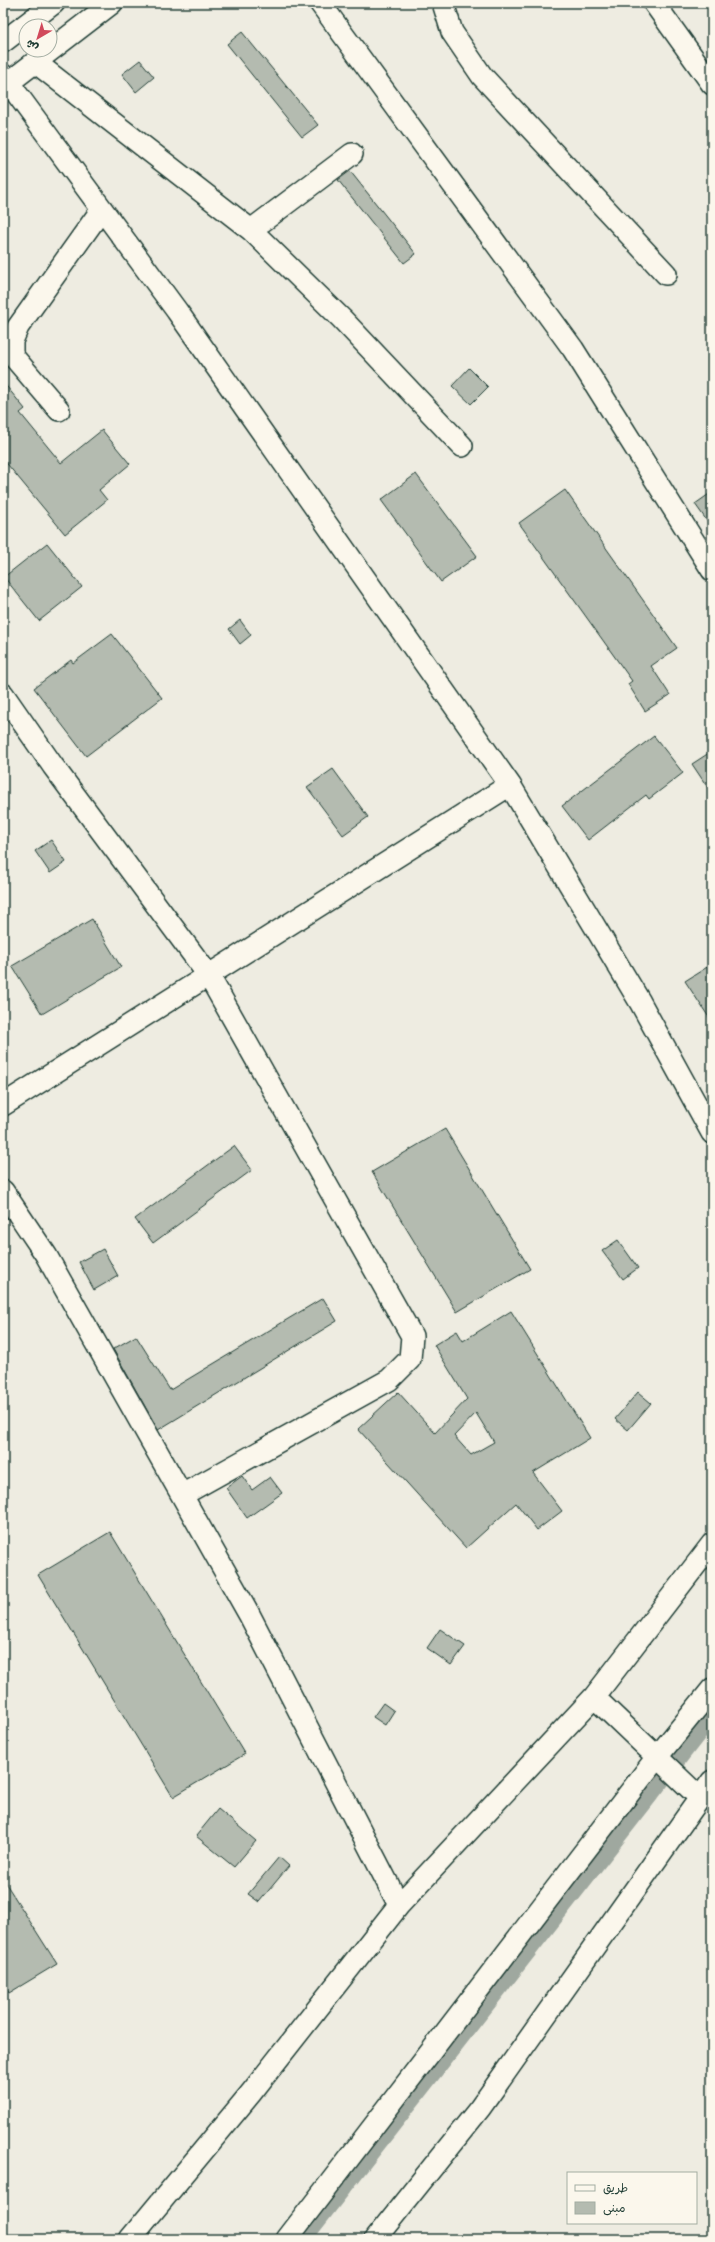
<svg xmlns="http://www.w3.org/2000/svg" width="715" height="2242" viewBox="0 0 715 2242" font-family="Mynerve,'Playpen Sans Arabic',sans-serif">
	<style>
		.lines { fill: none; stroke-linecap: round; stroke-linejoin: round }
		.canal { stroke: #9fa89f; stroke-width: 19 }
		.building { fill: #b4bbb0; stroke: #1f3d34; fill-rule: evenodd }
		.minor-casing { stroke: #1f3d34; stroke-width: 24 }
		.minor { stroke: #fbf7ec; stroke-width: 21 }
	</style>
	<rect width="100%" height="100%" fill="#eeece1"/>
	<filter id="ink" filterUnits="userSpaceOnUse"><feTurbulence type="fractalNoise" baseFrequency=".025" numOctaves="2"/><feDisplacementMap in="SourceGraphic" scale="8" xChannelSelector="R" yChannelSelector="G"/><feConvolveMatrix kernelMatrix="1 2 1 2 8 2 1 2 1" color-interpolation-filters="sRGB"/></filter>
	<g filter="url(#ink)">
		<g class="lines">
			<!-- canal -->
			<path class="canal" d="M302,2239L712,1714"/>
		</g>
		<!-- building -->
		<path class="building" d="M242,32L318,125L302,137L227,44Z
			M140,60L154,77L136,92L122,74Z
			M350,171L416,254L404,263L338,180Z
			M469,368L488,387L471,404L452,386Z
			M3,382L25,409L20,413L61,463L102,430L130,464L99,490L107,500L65,534L3,459Z
			M416,474L477,556L441,582L381,500Z
			M565,490L677,648L651,666L670,695L645,711L628,684L632,681L519,523Z
			M712,492V528L695,504Z
			M47,543L82,587L39,621L4,577Z
			M240,620L251,635L240,644L229,629Z
			M112,634L162,698L86,756L34,688L71,660L73,663Z
			M654,736L683,773L649,799L646,795L588,840L562,806Z
			M712,751V794L692,764Z
			M333,769L368,817L343,835L307,787Z
			M51,840L66,862L50,873L35,851Z
			M92,919L121,967L42,1014L12,966Z
			M712,964V1022L685,981Z
			M445,1129L530,1269L457,1312L372,1172Z
			M234,1146L252,1170L153,1243L135,1219Z
			M618,1240L638,1268L623,1279L602,1251Z
			M103,1249L118,1276L94,1290L79,1262Z
			M323,1298L337,1321L158,1430L113,1349L136,1336L170,1390Z
			M511,1311L590,1438L533,1473L562,1511L537,1530L516,1503L466,1548L358,1429L398,1392L435,1433L467,1399L434,1345L457,1331L463,1341ZM476,1413L494,1442L471,1455L454,1436Z
			M638,1392L651,1403L628,1430L615,1419Z
			M242,1476L252,1490L270,1477L282,1493L247,1518L226,1488Z
			M110,1532L245,1754L173,1797L38,1575Z
			M440,1629L465,1646L451,1665L427,1648Z
			M383,1703L394,1711L385,1725L373,1717Z
			M218,1809L256,1841L234,1867L196,1836Z
			M279,1857L289,1866L259,1902L248,1894Z
			M3,1879L57,1964L9,1993L3,1983Z"/>
		<g class="lines">
			<!-- minor casing -->
			<g class="minor-casing">
				<path id="minor" d="M320,3L573,349L712,570
					M443,3L452,32L482,76L666,274
					M654,3L712,84
					M3,42L54,3
					M35,62L251,230L342,319L462,446
					M3,75L177,311L510,785L640,1002L712,1133
					M3,87L112,3
					M251,230L352,154
					M59,410L12,355V341L18,327L102,209
					M3,694L53,766L209,976L412,1336L410,1359L389,1380L182,1495
					M3,1105L510,785
					M3,1191L46,1255L249,1614L399,1905
					M594,1697L699,1797
					M130,2239L251,2093L399,1905L594,1697L712,1544
					M287,2239L657,1757L712,1689
					M375,2239L480,2108L712,1781"/>
			</g>
			<!-- minor -->
			<use href="#minor" class="minor"/>
		</g>
	</g>
	<!-- margin -->
	<rect width="715" height="2242" fill="none" stroke="#fbf7ec" stroke-width="16"/>
	<rect x="8" y="8" width="699" height="2226" fill="none" stroke="#1f3d34" stroke-width="1.5" filter="url(#ink)"/>
	<!-- legend -->
	<rect x="567" y="2172" width="130" height="52" fill="#fbf7ec" stroke="#a3ada2"/>
	<rect x="575" y="2185" width="20" height="6" fill="#fbf7ec" stroke="#a3ada2"/>
	<text x="603" y="2192" font-size="12" fill="#1f3d34">طريق</text>
	<rect x="575" y="2202" width="20" height="12" fill="#b4bbb0" stroke="#a3ada2"/>
	<text x="603" y="2212" font-size="12" fill="#1f3d34">مبنى</text>
	<!-- north arrow -->
	<g transform="translate(38 38) rotate(218)"><circle r="19" fill="#fbf7ec" stroke="#a3ada2"/>
	<path d="M0-3L7 15L0 10L-7 15Z" fill="#d1495b"/>
	<text y="-6" font-size="11" font-weight="bold" text-anchor="middle" fill="#1f3d34">ش</text>
	</g>
</svg>
